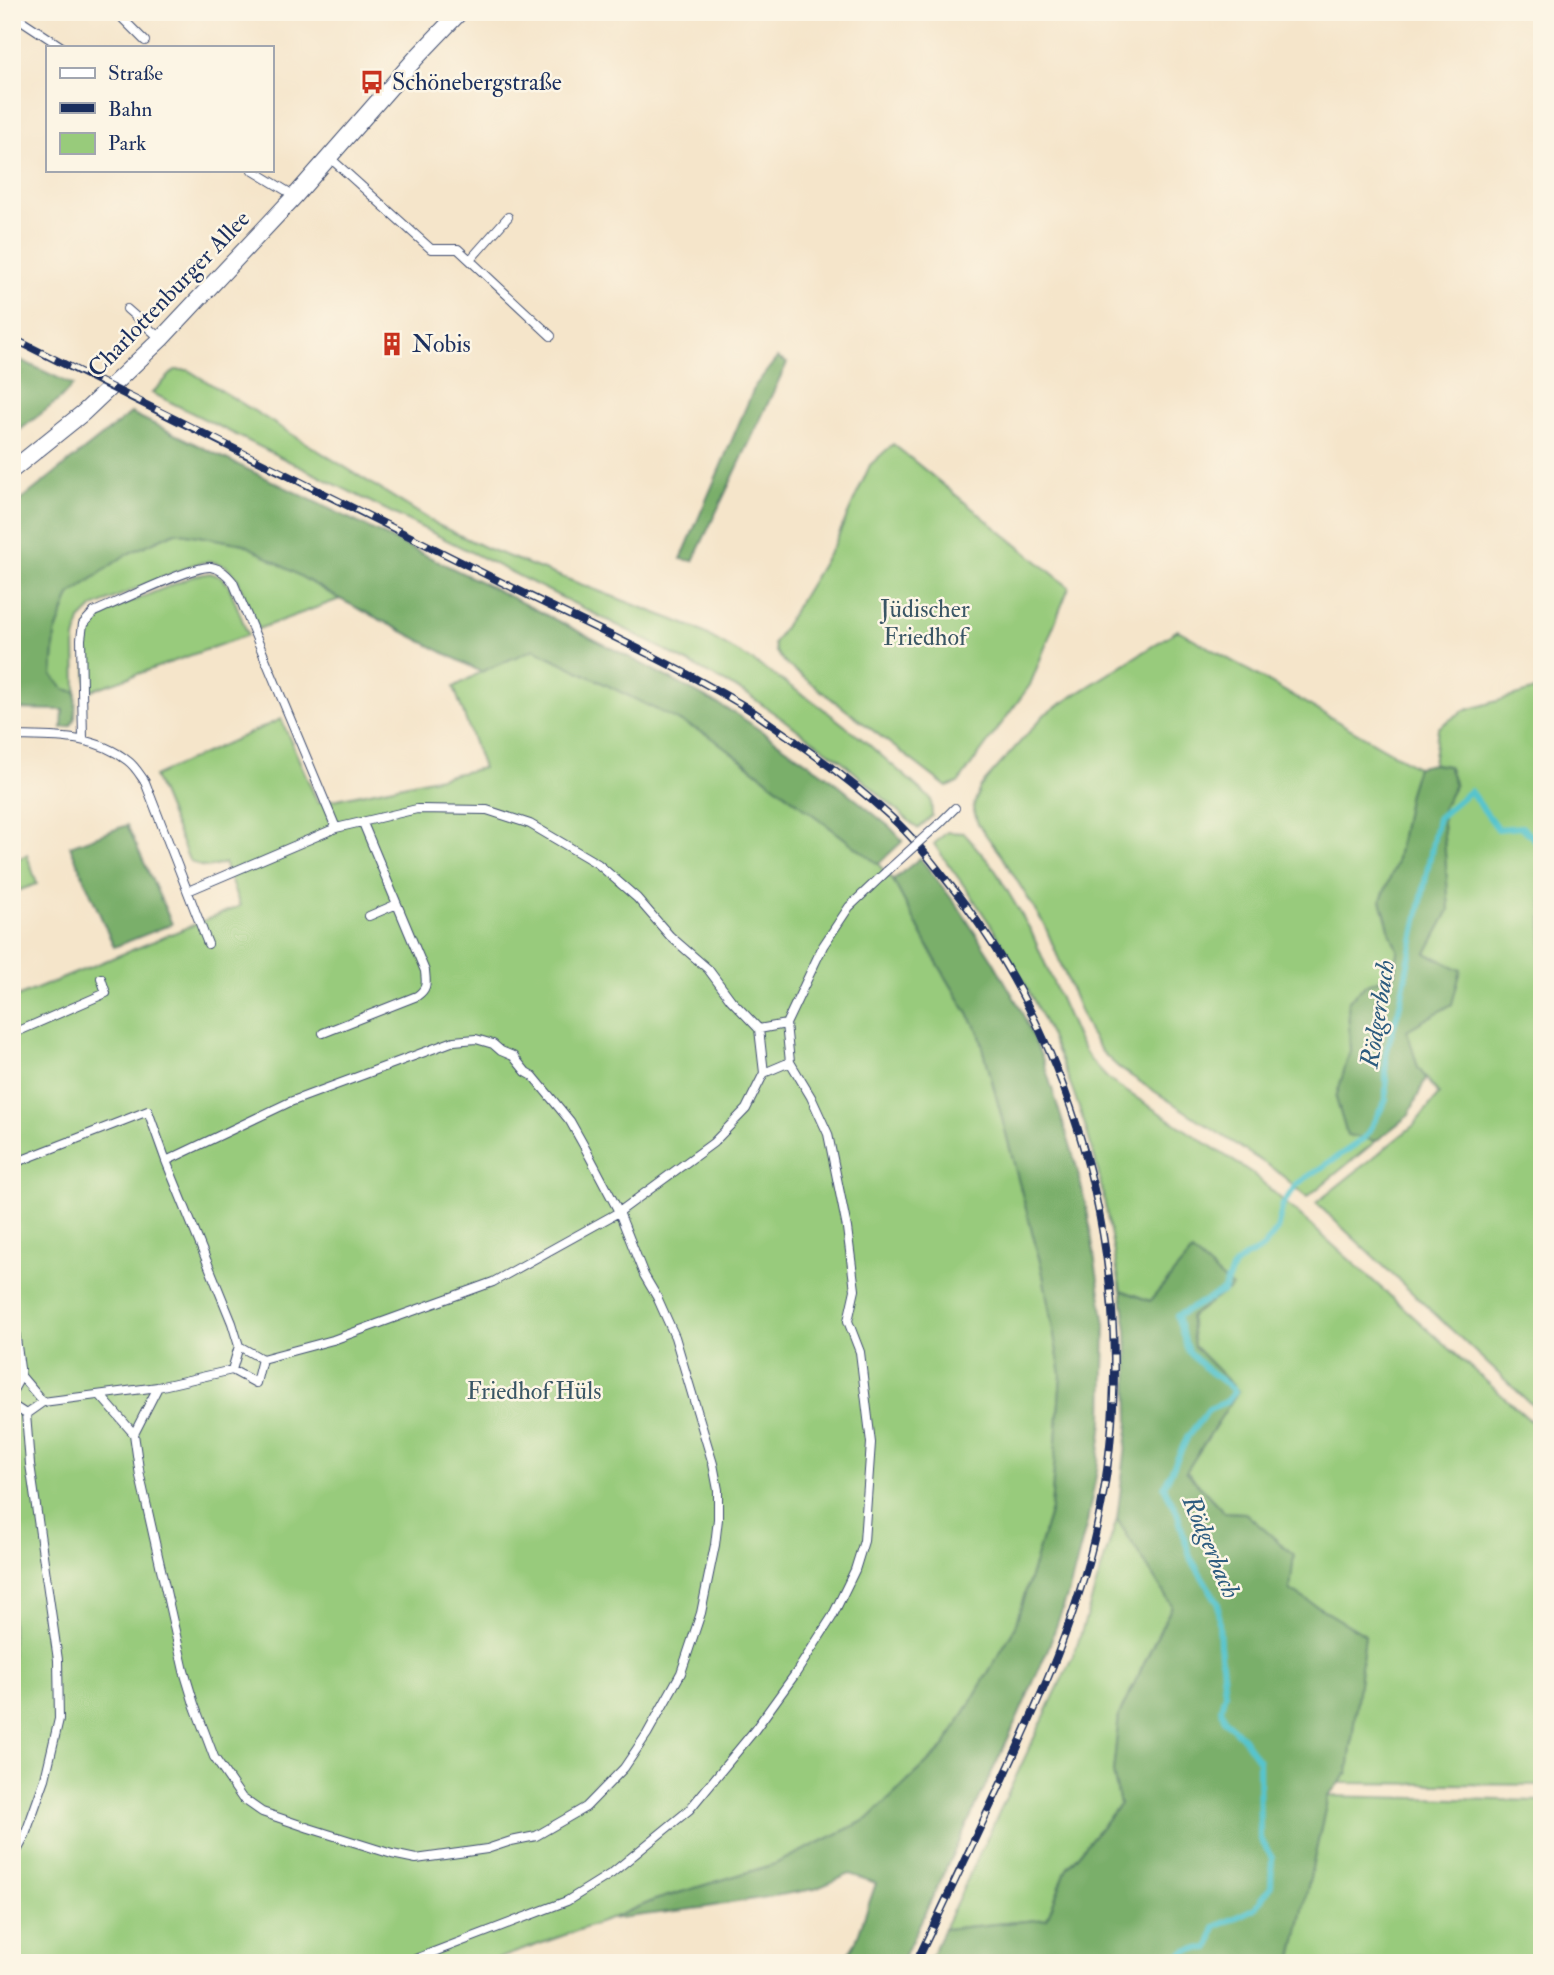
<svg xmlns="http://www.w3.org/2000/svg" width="1554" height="1975" viewBox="0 0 1554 1975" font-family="'IM FELL Double Pica',serif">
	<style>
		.green { fill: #98cb7b; stroke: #5a7d6c; stroke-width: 2 }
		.forest { fill: #7aaf6b; stroke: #4a6f64; stroke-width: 2 }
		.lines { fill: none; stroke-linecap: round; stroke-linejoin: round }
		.stream { stroke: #57c4cd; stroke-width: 6 }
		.service-casing { stroke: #3c4a6e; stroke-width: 10 }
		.minor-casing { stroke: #3c4a6e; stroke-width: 18 }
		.service { stroke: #fff; stroke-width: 8 }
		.minor { stroke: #fff; stroke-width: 16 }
		.rail-casing { stroke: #1b2f5e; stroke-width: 8 }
		.rail { stroke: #fcf5e5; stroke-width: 5; stroke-dasharray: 16; stroke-linecap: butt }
		.service-bridge-casing { stroke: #3c4a6e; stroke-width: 10; stroke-linecap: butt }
		.service-bridge { stroke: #fff; stroke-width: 8 }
		.labels { text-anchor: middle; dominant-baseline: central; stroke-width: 5; stroke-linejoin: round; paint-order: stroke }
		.poi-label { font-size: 24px; fill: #1b2f5e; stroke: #fcf5e5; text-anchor: start }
		.street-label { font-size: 24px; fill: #1b2f5e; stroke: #fcf5e5 }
		.park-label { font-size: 24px; fill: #3a5665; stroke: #fcf5e5 }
		.water-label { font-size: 26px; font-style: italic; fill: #2d5c7f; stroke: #fcf5e5 }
	</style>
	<rect width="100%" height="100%" fill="#fcf5e5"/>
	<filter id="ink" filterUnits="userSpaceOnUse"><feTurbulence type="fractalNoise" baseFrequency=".0143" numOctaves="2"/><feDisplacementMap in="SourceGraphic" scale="14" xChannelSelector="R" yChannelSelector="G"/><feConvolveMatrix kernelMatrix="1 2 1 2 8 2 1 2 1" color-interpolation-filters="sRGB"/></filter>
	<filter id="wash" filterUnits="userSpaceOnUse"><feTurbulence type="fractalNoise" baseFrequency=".00686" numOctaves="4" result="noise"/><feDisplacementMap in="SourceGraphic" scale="28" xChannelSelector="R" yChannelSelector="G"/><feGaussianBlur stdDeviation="1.57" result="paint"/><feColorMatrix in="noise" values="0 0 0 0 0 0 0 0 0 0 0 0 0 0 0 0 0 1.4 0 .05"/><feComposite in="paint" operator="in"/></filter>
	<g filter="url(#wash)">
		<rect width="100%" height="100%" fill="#f5e5ca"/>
		<!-- green -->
		<path class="green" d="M175,370H188L440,526L486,548L695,628L753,661L821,707L867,743L931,799L932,816L918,829L842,761L747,694L633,633L152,393Z
			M893,444L1069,587L1030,685L958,783L947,787L786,664L776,652L774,644L835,543L870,465Z
			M175,532L244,544L340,599L258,629L237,578L226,566L210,561L192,565L93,607L80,620L75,639L76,692L64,689L52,675L55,634L70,595L125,555Z
			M210,573L222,577L229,586L248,635L87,692L86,640L89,624L98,615L194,576Z
			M1178,630L1417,767L1409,793L1396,864L1381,900L1390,932L1398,952L1395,974L1367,984L1348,1001L1350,1051L1336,1098L1347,1135L1376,1141L1307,1197L1278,1172L1119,1068L1102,1052L1089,1032L1045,926L1005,861L978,824L973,808L980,787L1045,714Z
			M534,649L710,736L878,864L893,880L935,959L979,1032L1042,1269L1061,1374L1051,1509L1014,1629L944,1747L868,1819L775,1864L655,1900L610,1919L486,1963H12V999L240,906L224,863C210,869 202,869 189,860L154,776L281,719L318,803L483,768L454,687L481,672Z
			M1542,688V1403L1537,1405L1530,1403L1316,1203L1414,1125L1439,1094L1418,1068L1406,1030L1452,1004L1426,953L1449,910L1442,809L1455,785L1448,766L1433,764L1438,728L1463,711Z
			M947,832L964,833L994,868L1031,931L1078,1040L1091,1061L1109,1080L1252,1173L1542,1431V1785L1339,1783L1348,1772L1365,1635L1290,1590L1245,1513L1224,1512L1186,1471L1238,1391L1194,1346L1190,1317L1232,1287L1150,1301L1121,1290C1112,1246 1106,1202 1095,1159C1070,1068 1028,978 974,900C961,881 947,863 934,844Z
			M27,855L37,884L12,893V861Z
			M1117,1519L1172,1606L1119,1715L1113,1773L1120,1804L1067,1868L1047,1919L944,1929L1076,1649Z
			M1328,1796L1542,1801V1961L1291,1963Z"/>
		<!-- forest -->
		<path class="forest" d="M12,356L73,385L60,399L12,436Z
			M777,358L787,363L693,561L681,559L755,386Z
			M131,413L483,583L623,654L735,713L827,776L890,827L903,841L878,864L710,736L534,649L481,672L340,599L244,544L175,532L125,555L70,595L55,634L52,675L64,689L76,692L75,718L71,726L62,728L63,710L12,709V507Z
			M1433,764L1448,766L1455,785L1442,809L1449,910L1426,953L1461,970L1452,1004L1407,1030L1418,1068L1426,1078L1409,1115L1376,1141L1347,1135L1336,1098L1350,1051L1348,1001L1367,984L1395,974L1398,952L1390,932L1381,900L1396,864L1409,793L1417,767Z
			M127,825L172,924L114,947L70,846Z
			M920,858L961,911L993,961L1020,1008L1043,1060L1076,1164L1088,1215L1105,1325L1103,1422L1097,1470L1087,1523L1070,1588L1048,1649L1013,1728L901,1963H842L856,1941L876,1883L850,1874L815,1889L701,1908L610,1919L655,1900L775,1864L868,1819L944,1747L1014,1629L1051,1509L1061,1374L1042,1269L979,1032L935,959L893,880Z
			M1192,1252L1232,1287L1190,1317L1194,1346L1238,1391L1186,1472L1224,1512L1245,1513L1294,1555L1290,1590L1365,1635L1348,1772L1328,1796L1291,1963H928L944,1929L1047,1919L1067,1868L1120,1804L1113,1773L1119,1715L1172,1606L1117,1519L1129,1421L1127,1330L1121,1290L1150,1301Z"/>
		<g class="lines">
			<!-- stream -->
			<path class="stream" d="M1174,1963C1181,1948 1195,1949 1209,1948L1215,1927L1254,1909L1271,1887L1272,1858L1260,1838L1259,1761L1243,1738L1225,1721L1221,1708L1225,1693L1220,1645L1218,1603L1190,1557L1177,1512L1164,1487L1188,1436L1209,1409L1226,1402L1235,1391L1204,1367L1188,1351L1177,1316L1223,1291L1234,1266L1244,1258L1262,1249L1277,1230L1283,1204L1297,1184L1365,1138L1386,1100V1052L1399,1009L1438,818L1470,791L1498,829L1522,827L1536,841L1542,840"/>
		</g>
	</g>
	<g filter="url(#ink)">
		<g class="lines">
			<!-- service casing -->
			<g class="service-casing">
				<path id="service" d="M127,12L123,19L145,41
					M12,14L62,47
					M329,157L431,249H458L551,336
					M252,170L295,196
					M470,260L508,217
					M127,309L161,339
					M12,736C52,737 95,734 128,761C135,766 140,775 145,782L208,944
					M83,739L81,639L83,624L94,612C116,603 193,565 211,567C222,569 227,575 233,582L336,828
					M940,823L955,808
					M369,916L397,904
					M759,1029L786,1024
					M323,1033L417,996C428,988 426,983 425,971L363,823
					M12,1034L106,993L101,978
					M764,1073L790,1062L786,1024L823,946L849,907L887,871
					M12,1164L148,1111L166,1161L232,1323L239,1346L232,1370
					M12,1308L21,1376
					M239,1346L262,1359
					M158,1387L134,1434L140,1476L184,1671L194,1704L214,1757L242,1798L262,1812L309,1828L392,1854L416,1859L487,1849L511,1841L536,1836L586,1807L624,1768L647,1734L681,1673L701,1613L715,1545L718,1519V1490L713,1464L675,1337L657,1297L644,1275L619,1212L584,1146L570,1121L533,1076L526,1072L513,1056L501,1051L493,1044L476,1039L454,1041L290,1102L166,1161
					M12,1392L21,1376L43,1402
					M100,1395L134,1434
					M12,1405L26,1414L43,1402L158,1387L232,1370L256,1383L262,1359L333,1340L493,1282L619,1212L713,1143L746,1109L764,1073L759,1029L731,1000L708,969L670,936L637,898L598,864L530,824L487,810L417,809L336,828L188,891
					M12,1860L24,1838L45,1779L59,1719L58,1660L30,1464L26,1414
					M405,1963L567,1901L612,1873L689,1810L754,1731L796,1673L832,1617L855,1570L864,1541L871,1443L860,1352L848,1321L855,1290L847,1228L828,1134L811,1097L790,1062"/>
			</g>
			<!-- minor casing -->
			<g class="minor-casing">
				<path id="minor" d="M12,470L83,413L161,339L295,196L416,58L460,12"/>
			</g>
			<!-- service -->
			<use href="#service" class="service"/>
			<!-- minor -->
			<use href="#minor" class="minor"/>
			<!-- rail casing -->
			<g class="rail-casing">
				<path id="rail" d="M12,338C171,416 329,496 487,575C571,617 657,655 739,703C755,712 770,724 785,734C823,760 858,787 892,818C914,838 932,862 951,886C1090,1061 1145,1308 1097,1526C1078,1615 1041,1697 1003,1779C974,1841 945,1902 916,1963"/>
			</g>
			<!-- rail -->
			<use href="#rail" class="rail"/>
			<!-- service-bridge casing -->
			<g class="service-bridge-casing">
				<path id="service-bridge" d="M887,871L940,823"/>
			</g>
			<!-- service-bridge -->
			<use href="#service-bridge" class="service-bridge"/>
		</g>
	</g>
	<!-- icons -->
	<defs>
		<g id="bus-bare" transform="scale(1.89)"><path d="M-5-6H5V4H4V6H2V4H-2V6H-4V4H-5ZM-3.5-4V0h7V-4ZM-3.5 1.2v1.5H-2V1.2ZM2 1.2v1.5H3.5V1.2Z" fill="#c8321e" stroke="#fcf5e5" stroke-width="2.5" paint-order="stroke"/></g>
		<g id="building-bare" transform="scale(1.89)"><path d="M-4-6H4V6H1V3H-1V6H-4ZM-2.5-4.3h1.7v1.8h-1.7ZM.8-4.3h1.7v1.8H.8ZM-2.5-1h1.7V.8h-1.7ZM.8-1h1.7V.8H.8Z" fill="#c8321e" stroke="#fcf5e5" stroke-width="2.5" paint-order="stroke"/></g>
	</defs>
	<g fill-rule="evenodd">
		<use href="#bus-bare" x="372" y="82"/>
		<use href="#building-bare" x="392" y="344"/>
	</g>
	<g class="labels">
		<!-- poi labels -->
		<g class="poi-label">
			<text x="392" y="82">Schönebergstraße</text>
			<text x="412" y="344">Nobis</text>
		</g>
		<!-- street labels -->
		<g class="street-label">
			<text transform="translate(169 294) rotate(-46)">Charlottenburger Allee</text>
		</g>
		<!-- park labels -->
		<g class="park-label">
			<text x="925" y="609">Jüdischer<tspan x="925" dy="28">Friedhof</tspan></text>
			<text x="534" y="1391">Friedhof Hüls</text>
		</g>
		<!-- water labels -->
		<g class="water-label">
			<text transform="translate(1378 1014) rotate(-81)">Rödgerbach</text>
			<text transform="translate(1211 1547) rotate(67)">Rödgerbach</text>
		</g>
	</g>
	<!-- margin -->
	<rect width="1554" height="1975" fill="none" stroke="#fcf5e5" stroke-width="42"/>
	<!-- legend -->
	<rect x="46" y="46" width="228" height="126" fill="#fcf5e5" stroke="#a2a6af" stroke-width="2"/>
	<rect x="60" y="68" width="35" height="10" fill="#ffffff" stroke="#a2a6af" stroke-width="2"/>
	<text x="108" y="80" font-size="21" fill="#1b2f5e">Straße</text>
	<rect x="60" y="103" width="35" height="10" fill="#1b2f5e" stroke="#a2a6af" stroke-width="2"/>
	<text x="108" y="116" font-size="21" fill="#1b2f5e">Bahn</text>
	<rect x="60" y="133" width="35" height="21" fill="#98cb7b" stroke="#a2a6af" stroke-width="2"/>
	<text x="108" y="150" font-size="21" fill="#1b2f5e">Park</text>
</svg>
